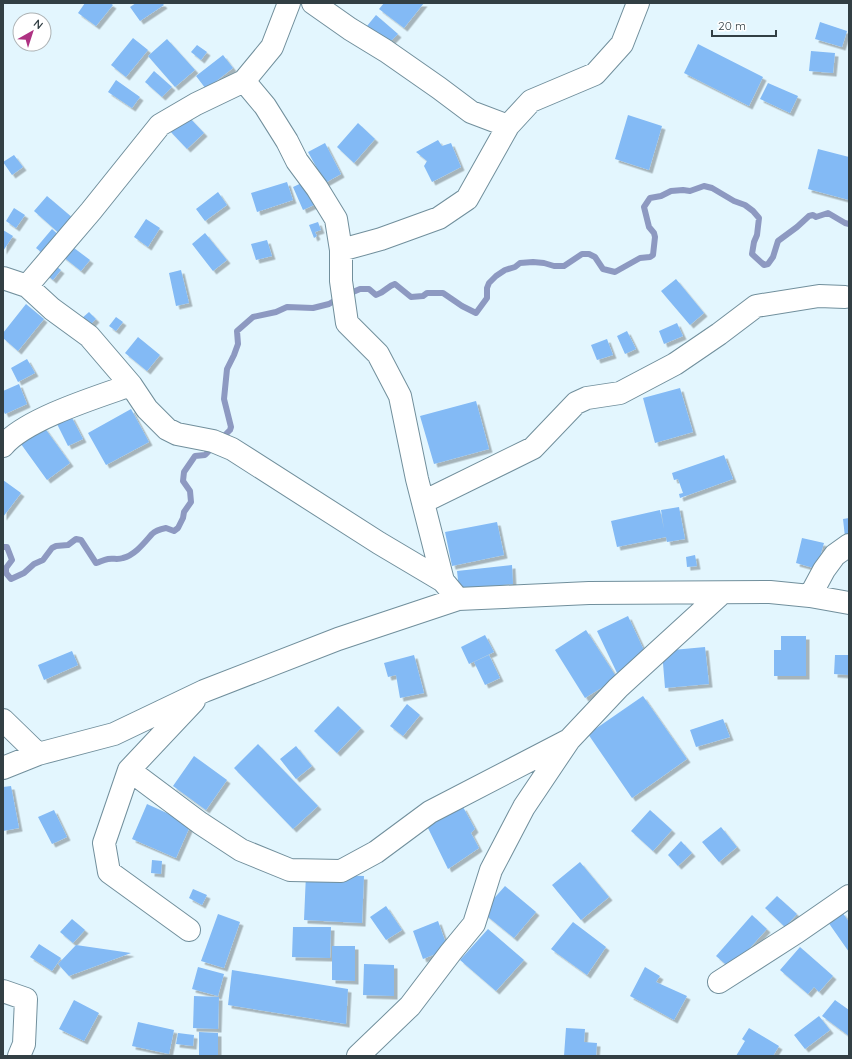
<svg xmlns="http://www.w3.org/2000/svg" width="852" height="1059" viewBox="0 0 852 1059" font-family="Quicksand,sans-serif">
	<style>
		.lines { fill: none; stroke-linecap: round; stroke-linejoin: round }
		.stream { stroke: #8d99c1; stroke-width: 6 }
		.building { fill: #83baf5; filter: url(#shadow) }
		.minor-casing { stroke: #718f9c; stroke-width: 24 }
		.minor { stroke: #fff; stroke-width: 22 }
	</style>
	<defs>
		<filter id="shadow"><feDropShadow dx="3.5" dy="3.5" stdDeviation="0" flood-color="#0004"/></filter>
	</defs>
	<rect width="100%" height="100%" fill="#e3f6fe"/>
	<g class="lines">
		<!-- stream -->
		<path class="stream" d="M220,440L230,430L231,427L224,399L227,369L234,355L238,344L237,331L253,317L276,312L287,307L313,308L329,304L339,298L360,289H369L376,295C386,292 387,286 395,284L411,297L423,296L427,293H443L462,306L476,313L487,298V288L489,283L496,276L505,270L515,267L520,263L533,262L544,263L554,266H564L582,254H589L595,257L603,269L615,272L640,258L650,257L653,255L655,237L654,233L649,227L644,207L650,198L661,196L671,191L683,190L690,191L704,186L712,188L734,201L745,205L753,211L759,218L757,235L754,242L752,254L764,265L768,264L773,257L778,241L797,227L809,216L813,215L816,217L828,213L845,223L849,224
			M3,547H7L12,560L6,568V573L11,579L24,573L34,564L43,560L52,548L56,546L68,545L76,539L81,540L96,563C100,562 103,560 108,559C113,558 118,560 123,558C135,555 144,543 152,534C155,531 161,529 166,528L174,531L178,528L183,518L184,512L191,502L190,491L183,481L184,472L195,456L205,455L214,446"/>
	</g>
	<!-- building -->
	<path class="building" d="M85,3H110L113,5L96,26L78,13Z
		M136,3H162L164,5L140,21L130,7Z
		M384,3H424L404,28L379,9Z
		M376,15L398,34L388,44L367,26Z
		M820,22L847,31L842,47L815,39Z
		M133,38L148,50L126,77L111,65Z
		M167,39L195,70L175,87L148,56Z
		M698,44L763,77L749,106L684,73Z
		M197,45L207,52L201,60L191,52Z
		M811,51L835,53L833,73L809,71Z
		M223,55L233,68L206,89L196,76Z
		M154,71L172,87L162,97L145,82Z
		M116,80L140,97L132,108L108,92Z
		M768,83L798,96L790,113L760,99Z
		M186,114L204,133L187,149L169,130Z
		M628,115L662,126L649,170L615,159Z
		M358,123L375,139L354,163L337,147Z
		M438,140L442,146L451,143L461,167L432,182L424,166L427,161L416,152Z
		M325,143L341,174L325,183L308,152Z
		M818,149L849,157V200L808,189Z
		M14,155L23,167L12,175L3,162Z
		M306,181L316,204L303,210L293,187Z
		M287,182L293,200L257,212L251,193Z
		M218,192L227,205L205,221L196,209Z
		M47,196L74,219L60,234L34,211Z
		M14,208L25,215L16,228L6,221Z
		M146,219L160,228L148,247L134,237Z
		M318,222L321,230L315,232L317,236L314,238L309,225Z
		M52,229L62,238L47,257L36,248Z
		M3,230L13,236L3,251Z
		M205,233L227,260L213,271L192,244Z
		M267,240L272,256L256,260L251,244Z
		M70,245L90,260L81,271L62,256Z
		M49,261L61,270L53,280L41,270Z
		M181,270L189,303L176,306L169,273Z
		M676,279L704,313L690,325L661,291Z
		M26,304L44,319L18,351L3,338V333Z
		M89,312L96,319L89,326L81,319Z
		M116,317L123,322L116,331L109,326Z
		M677,323L683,336L664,344L659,331Z
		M627,331L636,349L625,354L617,336Z
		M138,337L160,355L147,371L125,353Z
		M607,339L613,355L597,360L591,345Z
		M27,359L35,373L18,382L11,368Z
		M19,384L27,404L5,414L3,410V391Z
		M680,388L693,432L655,443L643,398Z
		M476,401L489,449L434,464L420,416Z
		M131,409L149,442L106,465L88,433Z
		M71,416L83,439L68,446L57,424Z
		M44,427L70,463L47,480L21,444Z
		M724,455L733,479L680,498L679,494L683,493L678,479L674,480L672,473Z
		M3,480L21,493L3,517Z
		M679,507L685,539L667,542L666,537L617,547L611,521L660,510L664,529L661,510Z
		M849,518V536L845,537L843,519Z
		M497,522L504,555L452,566L445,532Z
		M802,538L824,543L821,553L827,554L825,559H819L817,569L796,563Z
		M695,555L697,566L687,567L686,557Z
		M512,565L513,584L459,589L457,571Z
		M628,616L648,659L617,673L597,631Z
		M586,630L617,678L585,698L555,650Z
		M485,635L494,652L469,664L461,647Z
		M781,636H806V676H774V650H781Z
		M705,647L709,684L665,688L662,651Z
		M72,651L78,665L44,680L38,665Z
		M414,655L424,693L400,698L396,675L388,677L384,663Z
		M489,655L500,678L485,685L474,662Z
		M835,655H849V675L834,674Z
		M643,696L687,759L632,798L588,734Z
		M407,704L420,715L403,736L390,726Z
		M338,706L361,728L337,753L314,731Z
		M723,719L730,737L696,747L690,730Z
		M258,744L318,806L293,829L234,768Z
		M296,746L312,766L296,779L280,759Z
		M194,756L227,780L206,810L173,786Z
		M11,786L19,828L3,831V787Z
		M147,804L191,824L176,858L132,839Z
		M463,807L475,829L471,833L479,848L448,869L426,824Z
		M54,810L67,837L52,844L38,817Z
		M650,810L672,830L653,851L631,831Z
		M721,827L737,847L719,862L702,842Z
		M681,841L692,853L678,866L668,855Z
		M152,860L162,861L161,874L151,873Z
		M580,862L609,897L581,920L552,885Z
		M306,874L364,876L362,923L304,920Z
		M505,886L536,912L514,938L482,912Z
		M193,889L207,895L202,905L189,898Z
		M777,896L797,914L785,927L765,908Z
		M386,906L402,930L386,940L370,917Z
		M842,912L849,922V952L828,922Z
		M218,914L240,922L224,968L201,961Z
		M752,915L767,929L731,969L716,956Z
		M72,919L85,930L73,943L60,932Z
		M438,921L448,949L423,959L413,931Z
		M573,922L606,947L587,975L551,949Z
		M293,927H331L330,958L292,957Z
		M488,929L524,960L496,991L460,960Z
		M39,944L61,958L52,971L30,957Z
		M76,945L131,953L69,976L58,964Z
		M332,946H355V981L332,980Z
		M800,947L833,976L819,992L814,987L808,994L780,970Z
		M364,964L394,965V996L363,995Z
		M198,967L224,974L218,996L192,989Z
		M645,967L660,976L656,982L687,996L674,1020L630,996Z
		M232,970L348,989L346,1024L228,1005Z
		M194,996L219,997L218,1029L193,1028Z
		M74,1000L99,1013L84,1041L59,1029Z
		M835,1000L849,1010V1036L822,1016Z
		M819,1016L830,1030L805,1049L794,1035Z
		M138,1022L174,1030L169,1054L132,1046Z
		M566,1028L585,1029L584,1042L597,1043L596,1056H564Z
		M749,1028L779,1046L773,1056H736L745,1041L742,1039Z
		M199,1032L218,1033V1056H199Z
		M178,1033L194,1035L193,1046L176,1044Z"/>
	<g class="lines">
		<!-- minor casing -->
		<g class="minor-casing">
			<path id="minor" d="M313,3L350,29L386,51L439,88L471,112L508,126
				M244,81L265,106L287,141L297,161L317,188L336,219L341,250V281L347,323L378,354L400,396L417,479L443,581
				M341,250L381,239L439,218L467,199L508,126L531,101L595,74L622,44L638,3
				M3,278L27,286L52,309L89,336L131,385L147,409L167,429L177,434L213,441L232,449L379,543L443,581L458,599
				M27,286L91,211L160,125L196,104L244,81L272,47L289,3
				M3,446C25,419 97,397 131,385
				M423,502L533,448L576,403L587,398L620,393L675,364L719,334L756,306L819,296L845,297
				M810,596L824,570L835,555L849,545
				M3,720L38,754
				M3,768L38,754L114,734L204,691L338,639L458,599L589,593L770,592L810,596L849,603
				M129,770L200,823L241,850L290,870L341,871L376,852L430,812L567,741
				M189,930L109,872L104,843L129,770L194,701
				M719,982L797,932L849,896
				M3,991L26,999L24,1044L19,1056
				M358,1056L410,1006L451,952L474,924L491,870L524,807L569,740L618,688L722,593"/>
		</g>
		<!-- minor -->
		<use href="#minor" class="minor"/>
	</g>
	<!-- border -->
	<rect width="852" height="1059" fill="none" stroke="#323f44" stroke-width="8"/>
	<!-- north arrow -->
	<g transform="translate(32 32) rotate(39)"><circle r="19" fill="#ffffff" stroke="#adb2b4"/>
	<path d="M0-3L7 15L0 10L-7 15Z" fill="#ae3282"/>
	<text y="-6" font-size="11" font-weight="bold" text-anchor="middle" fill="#323f44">N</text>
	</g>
	<!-- scale -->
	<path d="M712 30v6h64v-6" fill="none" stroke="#323f44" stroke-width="2"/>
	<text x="718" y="30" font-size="12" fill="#323f44" stroke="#ffffff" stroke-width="3" paint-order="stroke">20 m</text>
</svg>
